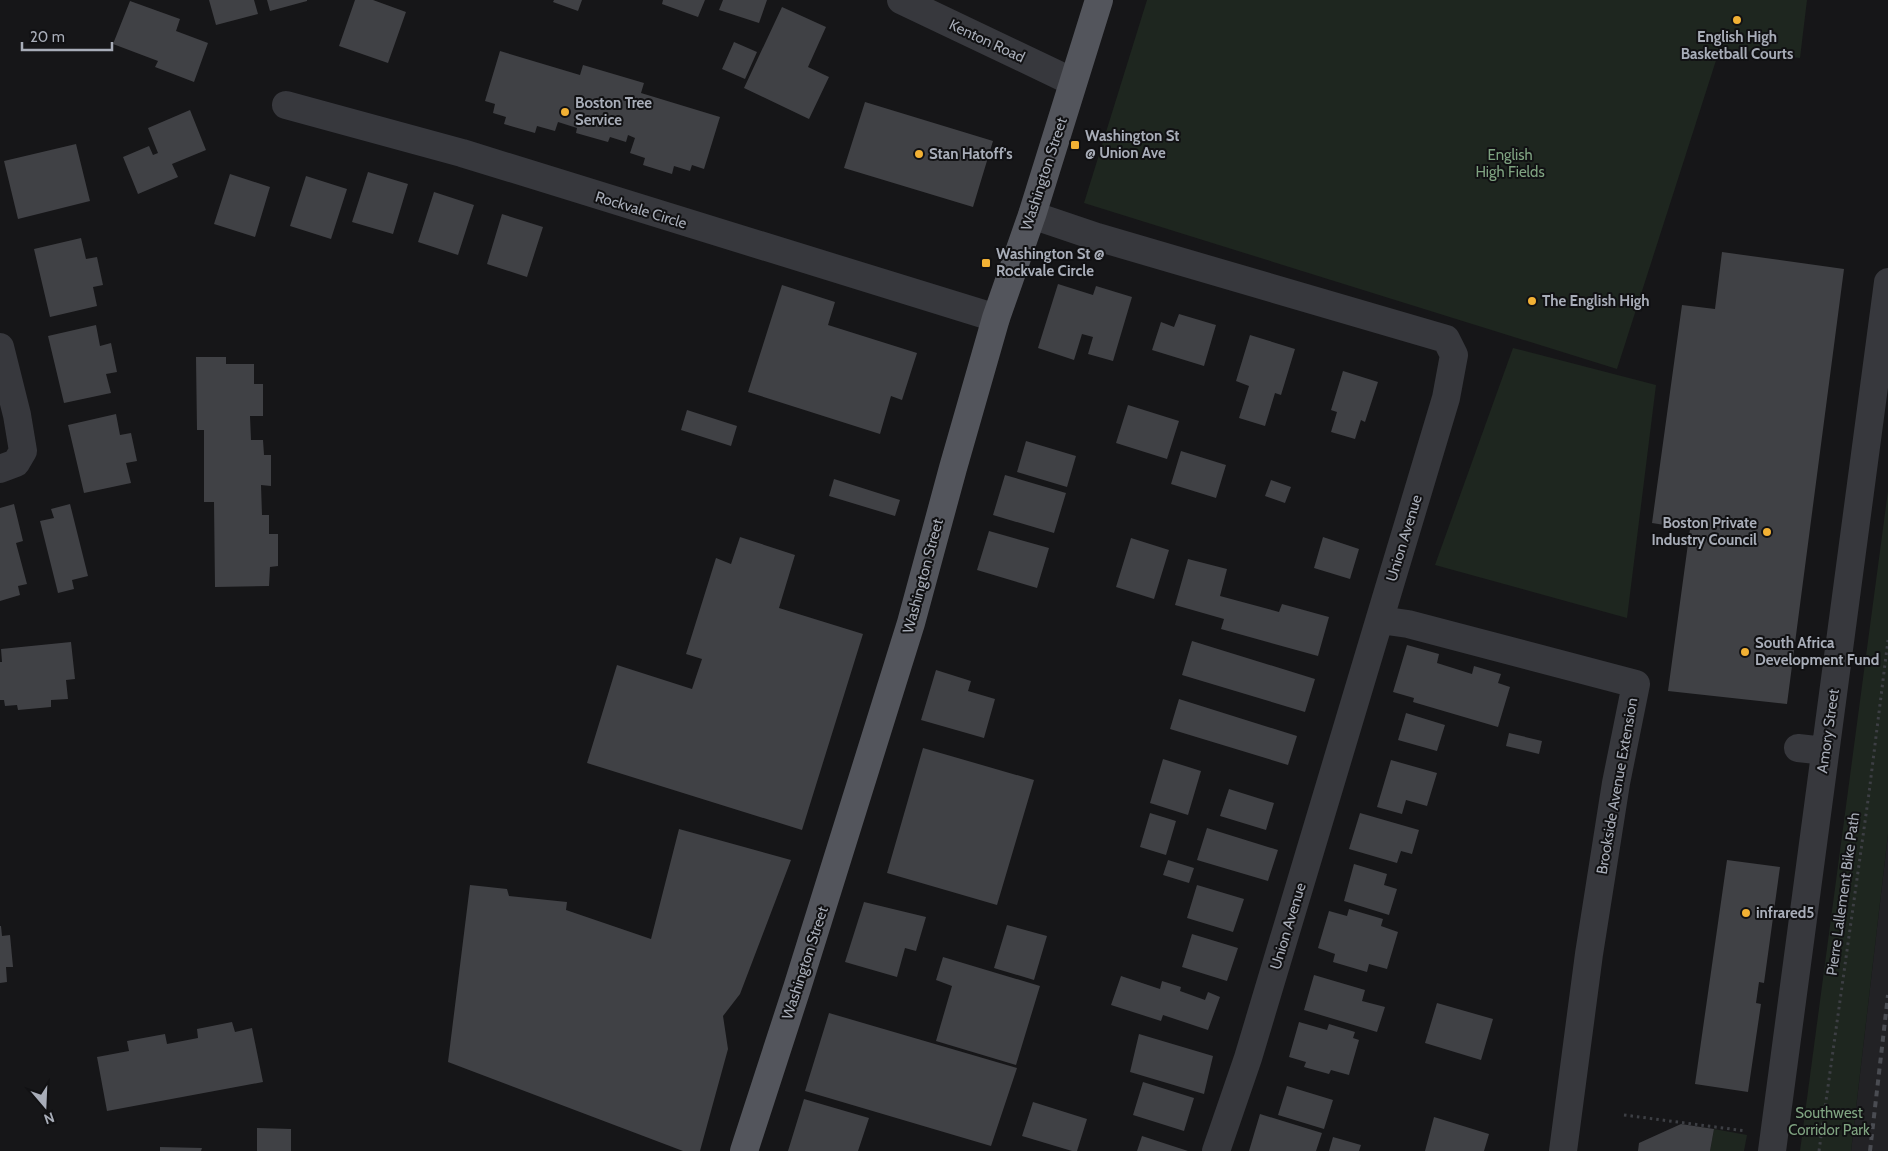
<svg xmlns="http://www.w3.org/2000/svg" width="1888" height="1151" viewBox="0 0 1888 1151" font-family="Cabin,sans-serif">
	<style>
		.built { fill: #222225 }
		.green { fill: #1e261f }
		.building { fill: #404145 }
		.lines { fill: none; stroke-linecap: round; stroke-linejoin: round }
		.path { stroke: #3d3f44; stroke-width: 3; stroke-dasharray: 2.5 4; stroke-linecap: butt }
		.minor { stroke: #37383d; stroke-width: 28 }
		.major { stroke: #53555c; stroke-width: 28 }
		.rail { stroke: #4a4c52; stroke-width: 4; stroke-dasharray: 6 5; stroke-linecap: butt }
		.poi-dot { fill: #f2b134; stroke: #111113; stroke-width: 2 }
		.labels { text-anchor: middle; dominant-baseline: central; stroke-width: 4; stroke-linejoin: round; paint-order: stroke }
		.poi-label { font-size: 15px; font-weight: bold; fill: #a8adb8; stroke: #111113; text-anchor: start }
		.street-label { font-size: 15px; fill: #a8adb8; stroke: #111113 }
		.park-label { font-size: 15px; fill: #7fa381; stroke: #111113 }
	</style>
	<rect width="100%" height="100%" fill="#161618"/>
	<!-- built -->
	<path class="built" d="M1888,834V1151H1851Z"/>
	<!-- green -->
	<path class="green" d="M1147,0H1807L1800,58L1720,48L1617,369L1084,203Z
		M1513,348L1656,385L1627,618L1435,565Z
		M1888,491V834L1851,1151H1800Z
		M1714,1129L1747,1135L1744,1151H1710Z"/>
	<!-- building -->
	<path class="building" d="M209,0H254L258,14L216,25Z
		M267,0H307V1L270,11Z
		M355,0H373L406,12L388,63L339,46Z
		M554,0H582L578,11L553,2Z
		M663,0H705L698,17L662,4Z
		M723,0H767L759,23L719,10Z
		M130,1L180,19L176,31L208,43L194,82L155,67L158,61L113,44Z
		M782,7L826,27L808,67L829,77L809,119L744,88Z
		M734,42L757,52L745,79L722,69Z
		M500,51L580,75L583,65L644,83L641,93L720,117L704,169L692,165L690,171L674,166L672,174L643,165L645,158L630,153L635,138L628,135L626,142L610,137L608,142L576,133L577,128L558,122L555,131L537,126L535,133L504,124L506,117L493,113L495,104L485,101Z
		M865,102L993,141L973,207L844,168Z
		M190,110L206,150L172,164L178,177L138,194L123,157L149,146L153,155L158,153L148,128Z
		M76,144L90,201L18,219L4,161Z
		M368,172L408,184L393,234L352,222Z
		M230,174L270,187L255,237L214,224Z
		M306,176L347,189L331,239L290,226Z
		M434,192L474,205L458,255L418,242Z
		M502,214L543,227L527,277L487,264Z
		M81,238L86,259L97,257L103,285L93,287L97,306L50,317L34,249Z
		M1722,252L1844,269L1787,704L1668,691L1690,529L1652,523L1682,305L1715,309Z
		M1058,284L1093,295L1096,286L1132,297L1113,361L1088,354L1093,337L1082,334L1074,360L1038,348Z
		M782,285L835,302L828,325L917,353L902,400L891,396L880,434L748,392Z
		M1179,314L1216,325L1204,366L1152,350L1161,322L1174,327Z
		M96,325L100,346L111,343L117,372L106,374L111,393L64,403L48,336Z
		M1250,335L1295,349L1281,395L1275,393L1265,426L1239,418L1249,386L1236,381Z
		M196,357H226V364H254V384H263V416H250L251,440H263L264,455H271V486L261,485L262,515H269V534H278V566L270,567L269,586L215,587L214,502H204V430H197Z
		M1343,371L1378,382L1365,422L1361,420L1355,439L1331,432L1337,412L1331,410Z
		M1128,405L1179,421L1167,459L1116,443Z
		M687,410L737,426L731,446L681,430Z
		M116,414L120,435L131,433L137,461L126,463L131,483L84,493L68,425Z
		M1026,441L1076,456L1067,487L1017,472Z
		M1181,451L1226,465L1216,498L1171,484Z
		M1005,475L1066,493L1054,533L993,515Z
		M834,479L900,500L895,516L829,496Z
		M1271,480L1291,487L1285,503L1265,496Z
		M14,504L23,541L16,543L27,584L18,586L20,595L0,601V508Z
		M70,504L88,576L72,580L74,589L58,593L40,521L54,518L51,509Z
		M989,531L1049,548L1037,588L977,570Z
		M740,537L795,555L779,608L863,634L802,830L587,763L617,665L692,689L702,659L686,654L716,558L731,564Z
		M1323,537L1359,549L1350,579L1314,568Z
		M1131,538L1169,550L1154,599L1116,587Z
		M1188,559L1227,569L1220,596L1279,612L1282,604L1329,617L1318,656L1221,629L1224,619L1175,605Z
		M1192,641L1315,679L1305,712L1182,675Z
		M71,642L75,679L66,680L68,699L51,700V707L18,710L17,705L5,706L4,700H0V662H2L1,649Z
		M1407,645L1439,654L1437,663L1472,674L1474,666L1501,674L1498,683L1510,687L1498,727L1413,702L1414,698L1393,692Z
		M936,670L971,681L968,691L995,699L984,738L921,720Z
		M1179,699L1297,736L1288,765L1170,729Z
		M1406,713L1445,725L1437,751L1398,740Z
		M1509,733L1542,741L1539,754L1506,746Z
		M923,748L1034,780L997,905L887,873Z
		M1163,759L1201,771L1188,815L1150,803Z
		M1391,760L1437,773L1427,806L1406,800L1402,814L1377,807Z
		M1229,789L1274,803L1266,830L1220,816Z
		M1150,813L1176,821L1166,855L1140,847Z
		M1360,813L1419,830L1412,854L1401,851L1397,863L1349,849Z
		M1207,828L1278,850L1268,881L1197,860Z
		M679,829L791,860L740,994L723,1016L728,1049L700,1151H683L448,1062L470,885L507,889L509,896L567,902L566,910L651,939Z
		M1168,860L1194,868L1189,883L1163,875Z
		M1727,860L1780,867L1764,983L1759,982L1756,1003L1761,1004L1748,1092L1695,1084Z
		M1354,864L1387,874L1384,885L1397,889L1389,915L1344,901Z
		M1197,885L1244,899L1233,932L1187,918Z
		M864,902L926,917L916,951L905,948L897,977L845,962Z
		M1349,909L1383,919L1381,926L1398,932L1387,969L1369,964L1367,972L1333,962L1335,954L1318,948L1329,911L1347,916Z
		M1007,925L1047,936L1034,980L994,968Z
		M0,926H1L2,936L10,935L13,967H6L7,982L0,983Z
		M1192,934L1238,948L1227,981L1182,967Z
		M943,957L1040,986L1016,1065L936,1041L952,986L936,980Z
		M1314,975L1365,990L1362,1001L1385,1007L1377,1032L1304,1010Z
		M1121,976L1160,989L1162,981L1181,987L1180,991L1205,1000L1208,992L1220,997L1208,1030L1163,1015L1161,1021L1111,1005Z
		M1437,1003L1493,1019L1481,1060L1425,1043Z
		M829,1013L1017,1068L991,1146L805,1091Z
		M232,1022L235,1032L252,1028L263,1082L107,1111L97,1057L129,1051L127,1041L165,1034L167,1044L198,1038L197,1029Z
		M1299,1022L1327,1030L1329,1024L1355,1032L1353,1038L1359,1040L1349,1075L1331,1070L1329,1074L1304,1067L1306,1062L1289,1057Z
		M1139,1034L1213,1056L1204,1094L1130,1072Z
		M1143,1082L1194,1098L1184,1131L1133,1115Z
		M1287,1086L1333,1100L1324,1129L1278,1115Z
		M804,1099L869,1118L858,1151H788Z
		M1033,1102L1087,1119L1077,1151H1072L1022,1136Z
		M1260,1114L1322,1133L1316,1151H1249Z
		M1434,1117L1489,1134L1484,1151H1425Z
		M1681,1124L1714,1129L1710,1151H1638L1639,1143Z
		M257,1128L291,1129V1151H257Z
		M1142,1136L1188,1151H1137Z
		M1333,1137L1361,1145L1359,1151H1329Z
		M160,1147L202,1148L201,1151H160Z"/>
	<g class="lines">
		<!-- path -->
		<path class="path" d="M1624,1115L1746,1131
			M1819,1151L1869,793L1888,640"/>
		<!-- minor -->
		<path class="minor" d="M901,0L1073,82
			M286,105L462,153L996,318
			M1032,215L1097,237L1446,339L1454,355L1446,398L1248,1058L1216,1151
			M0,347L17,415L23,451L16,463L0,469
			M1380,620L1408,624L1636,684L1616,783L1589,954L1563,1151
			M1798,748L1825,751
			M1772,1151L1888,282"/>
		<!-- major -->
		<path class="major" d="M744,1151L797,988L911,623L953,468L996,318L1032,215L1099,0"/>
		<!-- rail -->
		<path class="rail" d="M1870,1151L1888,995"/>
	</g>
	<!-- markers -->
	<g class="poi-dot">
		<circle cx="1737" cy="20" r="5"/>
		<circle cx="565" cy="112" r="5"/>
		<rect x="1070" y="140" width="10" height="10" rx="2.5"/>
		<circle cx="919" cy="154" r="5"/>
		<rect x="981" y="258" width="10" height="10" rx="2.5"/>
		<circle cx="1532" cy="301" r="5"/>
		<circle cx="1767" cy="532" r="5"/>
		<circle cx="1745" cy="652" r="5"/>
		<circle cx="1746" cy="913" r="5"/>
	</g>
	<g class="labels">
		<!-- poi labels -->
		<g class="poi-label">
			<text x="1737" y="37" text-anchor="middle">English High<tspan x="1737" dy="17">Basketball Courts</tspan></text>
			<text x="575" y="103">Boston Tree<tspan x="575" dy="17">Service</tspan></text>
			<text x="1085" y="136">Washington St<tspan x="1085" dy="17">@ Union Ave</tspan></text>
			<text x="929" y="154">Stan Hatoff's</text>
			<text x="996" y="254">Washington St @<tspan x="996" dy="17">Rockvale Circle</tspan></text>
			<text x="1542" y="301">The English High</text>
			<text x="1757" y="523" text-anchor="end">Boston Private<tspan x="1757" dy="17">Industry Council</tspan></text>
			<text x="1755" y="643">South Africa<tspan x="1755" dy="17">Development Fund</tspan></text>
			<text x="1756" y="913">infrared5</text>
		</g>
		<!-- street labels -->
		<g class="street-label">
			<text transform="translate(987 41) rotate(25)">Kenton Road</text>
			<text transform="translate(1044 174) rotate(-72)">Washington Street</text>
			<text transform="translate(641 210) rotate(17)">Rockvale Circle</text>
			<text transform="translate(1404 538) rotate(-73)">Union Avenue</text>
			<text transform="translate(923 576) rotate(-75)">Washington Street</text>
			<text transform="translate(1828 731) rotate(-82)">Amory Street</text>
			<text transform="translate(1617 786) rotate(-80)">Brookside Avenue Extension</text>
			<text transform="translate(1843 894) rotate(-82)">Pierre Lallement Bike Path</text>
			<text transform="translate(1288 926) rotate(-73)">Union Avenue</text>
			<text transform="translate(805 963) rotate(-72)">Washington Street</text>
		</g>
		<!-- park labels -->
		<g class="park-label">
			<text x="1510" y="155">English<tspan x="1510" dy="17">High Fields</tspan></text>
			<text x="1829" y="1113">Southwest<tspan x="1829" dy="17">Corridor Park</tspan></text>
		</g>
	</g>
	<!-- north arrow -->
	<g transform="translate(45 1106) rotate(161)" stroke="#111113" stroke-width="4" paint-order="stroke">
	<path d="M0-4L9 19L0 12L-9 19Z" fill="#a8adb8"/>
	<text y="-8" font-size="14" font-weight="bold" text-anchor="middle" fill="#a8adb8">N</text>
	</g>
	<!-- scale -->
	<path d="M22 42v8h90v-8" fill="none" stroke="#a8adb8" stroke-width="2.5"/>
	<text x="30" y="42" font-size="15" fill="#a8adb8" stroke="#111113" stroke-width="4" paint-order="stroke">20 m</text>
</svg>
